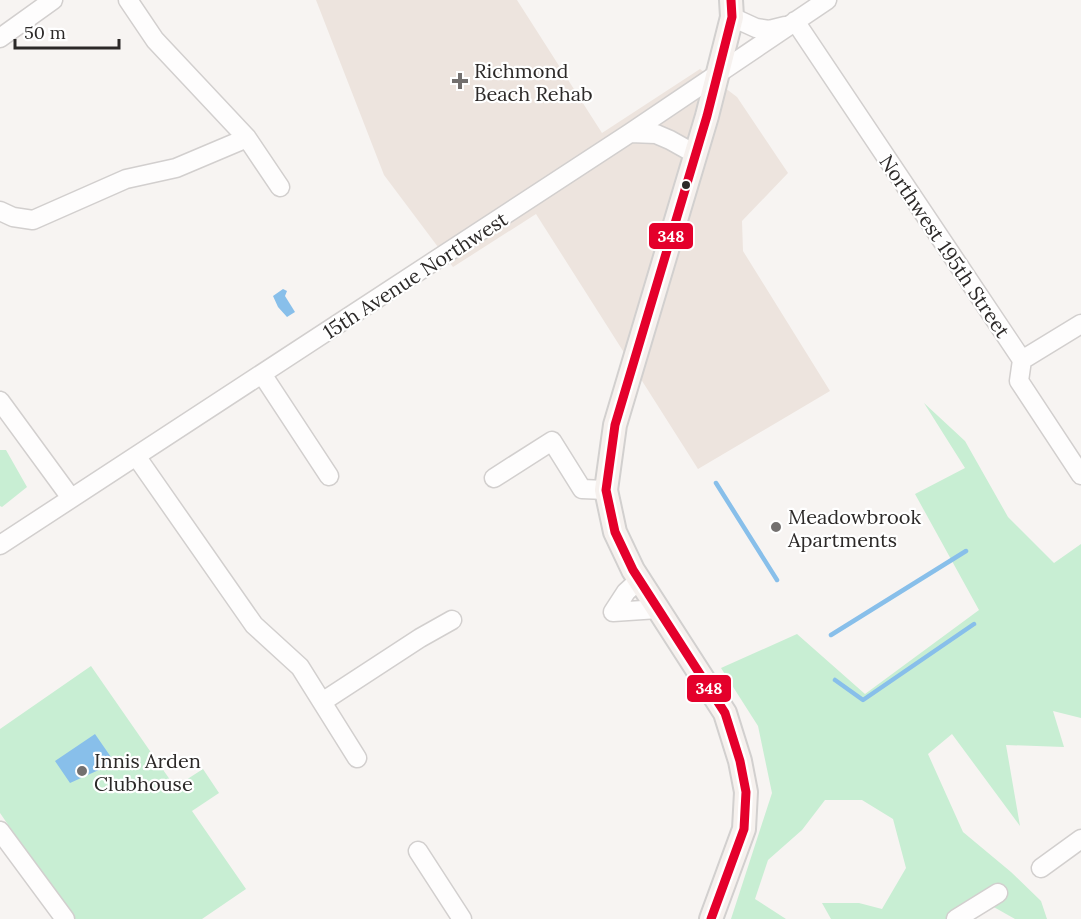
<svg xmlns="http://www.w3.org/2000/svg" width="1081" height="919" viewBox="0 0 1081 919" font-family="Lora,serif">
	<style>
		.built { fill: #ede4de }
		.green { fill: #c8eed3 }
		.water { fill: #88bfea }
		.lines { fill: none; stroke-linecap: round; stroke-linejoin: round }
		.stream { stroke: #88bfea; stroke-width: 4.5 }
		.minor-casing { stroke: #d2cfce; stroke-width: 21 }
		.major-casing { stroke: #d2d0cf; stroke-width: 26 }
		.minor { stroke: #fefdfd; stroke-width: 18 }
		.major { stroke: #f6f1ee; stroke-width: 22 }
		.bus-1-casing { stroke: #fff; stroke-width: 14 }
		.bus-1 { stroke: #e4002b; stroke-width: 9 }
		.poi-dot { fill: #73706f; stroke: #fff; stroke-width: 2 }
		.bus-dot { fill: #2c2928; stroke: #fff; stroke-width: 2 }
		.labels { text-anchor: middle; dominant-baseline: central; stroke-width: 4.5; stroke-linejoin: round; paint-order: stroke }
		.poi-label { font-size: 20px; fill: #2c2928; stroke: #fff; text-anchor: start }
		.street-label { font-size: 20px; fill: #2c2928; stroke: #fff }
		.line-badge { stroke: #fff; stroke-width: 2 }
		.badge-label { font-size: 16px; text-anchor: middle; font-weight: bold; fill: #fff }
	</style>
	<rect width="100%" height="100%" fill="#f7f4f2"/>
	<!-- built -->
	<path class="built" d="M316,0H517L602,133L700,69L737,97L788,173L742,221L743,251L830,391L698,469L536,214L453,267L384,175Z"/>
	<!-- green -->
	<path class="green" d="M924,403L965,441L1008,517L1054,563L1081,544V718L1053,711L1064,747L1006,745L1020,826L952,734L928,754L963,832L1011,872L1041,901L1047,919H1015L976,897L960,919H831L822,903H859L882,909L906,868L893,819L862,800H825L802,830L768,860L755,899L786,919H731L772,793L758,726L721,668L797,634L865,694L979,610L915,494L965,468Z
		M0,450H6L27,487L2,507L0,506Z
		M91,666L175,787L203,769L219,793L192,811L246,889L202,919H73L0,813V729Z"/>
	<!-- water -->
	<path class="water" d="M283,289L287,291L285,296L295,312L287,317L278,307L273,296Z
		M95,734L113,760L112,764L70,783L55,761Z"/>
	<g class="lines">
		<!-- stream -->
		<path class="stream" d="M716,483L777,580
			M831,635L966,551
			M835,680L863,700L974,624"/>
		<!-- minor casing -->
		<g class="minor-casing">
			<path id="minor" d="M128,0L155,40L247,138L280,187
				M732,17L756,28L769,30L785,26
				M795,21L1022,360L1019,381L1081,475
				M0,38L53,0
				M630,133L656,134L670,140L695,154
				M0,211L13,217L33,220L126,179L176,168L247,138
				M1022,360L1081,324
				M262,374L329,476
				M0,401L71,498
				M136,456L254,625L300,667L357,758
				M494,478L552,441L582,489L606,490
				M0,545L630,133L827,0
				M613,612L658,609
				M613,612L626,592L639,580
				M322,702L420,638L452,620
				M0,831L65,919
				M418,851L462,919
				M1041,868L1081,839
				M956,919L998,893"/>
		</g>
		<!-- major casing -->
		<g class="major-casing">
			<path id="major" d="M711,919L744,829L746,792L740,761L725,713L633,570L615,532L606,490L615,425L707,116L732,17L731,0"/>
		</g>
		<!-- minor -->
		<use href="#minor" class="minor"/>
		<!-- major -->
		<use href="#major" class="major"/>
		<!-- bus-1 casing -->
		<g class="bus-1-casing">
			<path id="bus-1" d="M711,919L744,829L746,792L740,761L725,713L633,570L615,532L606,490L615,425L707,116L732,17L731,0"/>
		</g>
		<!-- bus-1 -->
		<use href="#bus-1" class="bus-1"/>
	</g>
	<!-- markers -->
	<g class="poi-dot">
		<path d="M457 72h6v6h6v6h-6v6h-6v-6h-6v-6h6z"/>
		<circle cx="776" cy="527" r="6"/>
		<circle cx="82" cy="771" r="6"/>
	</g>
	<circle class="bus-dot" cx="686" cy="185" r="5"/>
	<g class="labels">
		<!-- poi labels -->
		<g class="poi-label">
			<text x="474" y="70">Richmond<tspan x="474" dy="23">Beach Rehab</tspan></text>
			<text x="788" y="516">Meadowbrook<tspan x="788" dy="23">Apartments</tspan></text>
			<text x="94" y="760">Innis Arden<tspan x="94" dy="23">Clubhouse</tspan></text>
		</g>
		<!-- street labels -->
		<g class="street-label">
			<text transform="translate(945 246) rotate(56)">Northwest 195th Street</text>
			<text transform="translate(415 275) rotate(-33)">15th Avenue Northwest</text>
		</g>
	</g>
	<g class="line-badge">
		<rect x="648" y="222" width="46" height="28" rx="6" fill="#e4002b"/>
		<rect x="686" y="674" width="46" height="29" rx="6" fill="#e4002b"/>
	</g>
	<g class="badge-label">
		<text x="671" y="242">348</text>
		<text x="709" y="694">348</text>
	</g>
	<!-- scale -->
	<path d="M15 39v9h104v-9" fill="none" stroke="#2c2928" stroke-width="3"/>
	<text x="24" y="39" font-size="18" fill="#2c2928" stroke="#ffffff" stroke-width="4.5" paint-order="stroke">50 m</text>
</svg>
